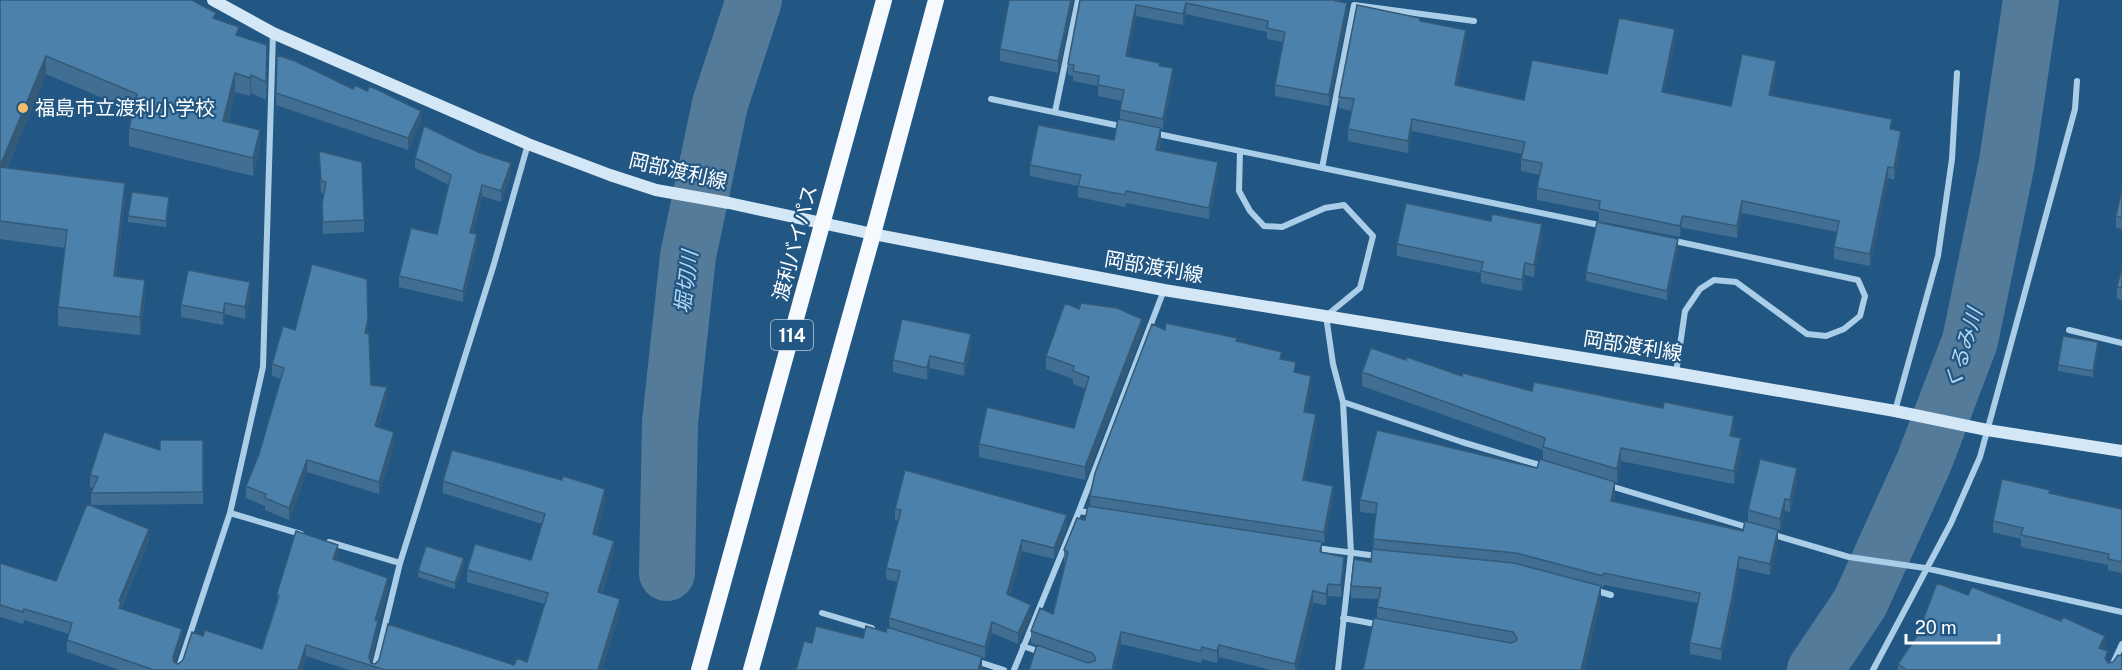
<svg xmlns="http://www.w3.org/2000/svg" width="2122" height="670" viewBox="0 0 2122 670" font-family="'Public Sans','Noto Sans JP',sans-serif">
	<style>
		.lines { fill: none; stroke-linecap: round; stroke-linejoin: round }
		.river { stroke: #557b9a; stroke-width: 56 }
		.minor { stroke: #aacde8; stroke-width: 6 }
		.secondary { stroke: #d4e7f7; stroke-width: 12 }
		.trunk { stroke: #f6fafe; stroke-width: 16 }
		.wall { fill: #406f93 }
		.shaded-wall { fill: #345a78 }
		.building { fill: #4b81ab; stroke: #345a78; stroke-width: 1.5 }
		.poi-dot { fill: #f4bd6b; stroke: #225783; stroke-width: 2 }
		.labels { text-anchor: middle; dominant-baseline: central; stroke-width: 4.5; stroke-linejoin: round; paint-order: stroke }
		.shield { fill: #225783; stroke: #bdcdda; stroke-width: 1.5 }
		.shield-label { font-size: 18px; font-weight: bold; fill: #fff }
		.poi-label { font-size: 20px; fill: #fff; stroke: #225783; text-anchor: start }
		.street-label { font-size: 20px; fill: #fff; stroke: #225783 }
		.water-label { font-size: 21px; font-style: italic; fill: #b5d7f0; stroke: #225783 }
	</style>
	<rect width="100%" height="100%" fill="#225783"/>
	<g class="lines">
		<!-- river -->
		<path class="river" d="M667,573L670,422L688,256L720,104L754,0
			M1815,670L1860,603L1924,462L1970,341L2007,162L2031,0"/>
		<!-- minor -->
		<path class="minor" d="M991,99L1125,127
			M1055,112L1078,0
			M1153,133L1604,226
			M1240,151L1239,191L1250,211L1264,226L1282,227L1325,208L1344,205L1373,236L1360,288L1326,316L1333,364L1343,402L1351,553L1338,670
			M1322,168L1354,5L1474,21
			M1670,240L1858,280L1865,296L1860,316L1844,329L1826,336L1807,334L1736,282L1714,280L1700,289L1685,311L1676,373
			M2069,330L2122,343
			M1343,402L1462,442L1546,467
			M1895,411L1938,256L1952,159L1957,73
			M1607,485L1750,528
			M1079,511L1092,513
			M230,513L301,534
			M1771,534L1849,557L1925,568L2122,612
			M329,542L400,563
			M1316,548L1377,556
			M1594,590L1611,595
			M822,613L872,628
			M1343,618L1381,625
			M1023,646L1043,653
			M976,661L1004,670
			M178,670L230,513L263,367L273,33
			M374,670L400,563L494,264L528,144
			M1014,670L1079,511L1164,290
			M1873,670L1951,523L1980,457L2075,109L2077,81
			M2110,670L2122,644"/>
		<!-- secondary -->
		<path class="secondary" d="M213,0L273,33L528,144L610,175L656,190L729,203L873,234L1164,290L1676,373L1895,411L1987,430L2122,451"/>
		<!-- trunk -->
		<path class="trunk" d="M699,670L884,0
			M751,670L873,234L936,0"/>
	</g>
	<!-- wall -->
	<path class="wall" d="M0,0L216,19L239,36L267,64L266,100L251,93L250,96L235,92L228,122L260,148L253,176L129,146V128L133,111L46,74L7,168L125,201L116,276L145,298L140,335L58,326V307L65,248L0,239Z
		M1073,0L1058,73L1000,61V49Z
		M1080,0H1339V2L1347,14L1329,106L1275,96V85L1283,42L1267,39V32L1186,14L1183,25L1136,16L1128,56L1160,66L1173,79L1163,129H1161V140L1159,150L1218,174L1209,219L1126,203L1125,207L1078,197V186L1030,176V165L1114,140L1120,120V110L1122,101L1098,96V86L1073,81V76L1068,75V64Z
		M1420,21L1466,42L1457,86L1524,100L1607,74L1675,40L1664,92L1731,106L1776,73L1771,95L1892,129L1901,143L1894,180L1888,178L1870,266L1834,259V247L1837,232L1742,213L1737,238L1684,228H1682L1680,237L1599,221V212L1537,200V188L1540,175L1521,171V159L1522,154L1412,131L1408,153L1348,141V129L1352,111L1339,108V97Z
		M277,55L421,123L408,150L276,105Z
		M319,151L364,220V232L323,234L322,204L324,193H321Z
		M415,158L511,174L501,202L482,196L473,234L477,245L463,302L399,287V276L437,234L449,185L415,168Z
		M2122,189V229L2116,228V216Z
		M169,203L166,227L128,222V216Z
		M1542,236L1534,277L1525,275L1522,291L1481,283V273L1397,256V244Z
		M1678,248L1667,300L1586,281V272Z
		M2122,267V300L2117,299V287Z
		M250,294L245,319L225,314L223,325L181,317V305Z
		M295,330L368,331L367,334L371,385L387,398L378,427L394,444L379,494L307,472L289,520L265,510V506L246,498V486L259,454L281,379L272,376V364Z
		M1165,330L1237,341L1282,359L1311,388L1306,412L1316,426L1305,480L1333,498L1324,543H1322V552L1344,568L1341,597L1328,596L1326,605L1313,603L1297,670H1271L1219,657L1217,663L1202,659L1201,663L1121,644L1114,670H1029L1036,645L1031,643V631L1053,614L1065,562H1064V550L1085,520L1090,506V496Z
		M1142,332L1085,480L979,457V444L1074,428L1086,389L1073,384V379L1046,369V356Z
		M971,346L964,376L930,368L927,380L893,372V360Z
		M2098,348L2093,377L2058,371V365Z
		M1406,360L1462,376L1532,391L1734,429L1732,436L1741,451L1734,484L1621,461L1617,483L1615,482V493L1613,501L1743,531L1748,521V510L1797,480L1790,512L1785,511L1780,531L1778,530V541L1770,575L1739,568L1732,609L1721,660L1690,654V643L1698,603L1604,585L1603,587H1601V598L1584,670L1377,618V607L1378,599L1351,598V586L1371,562L1373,549L1376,514L1360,512V500L1537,468L1543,460V450L1362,386V372Z
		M203,440V504L91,505V493L94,488L90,487V475Z
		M443,481L605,500L596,535L614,552L602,593L620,610L602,670H349L306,656L302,670H120L67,652V640L69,634L24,620L23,624L0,617V563L56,581L149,540L121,609L182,641L175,662L178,664L183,660L203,636L262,649L277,604V593L338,556L336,561L388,589L378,624V632L371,663L375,664L514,665L527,662L545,604L467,582V570L531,560L542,524L443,493Z
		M2050,493L2122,509V573L2108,570V565L2021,547V539L1993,532V521Z
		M895,509L1067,526L1054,559L1022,551L1010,595L1031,616L1018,644L992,633L985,658H982V669L812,643L863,638L886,632L889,628V618L897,582L886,579V568L898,521L895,520Z
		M464,564L455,589L418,577V571Z
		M1917,636L2105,648L2104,650L2108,663L2122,670H1898V664Z"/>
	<!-- shaded-wall -->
	<path class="shaded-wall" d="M1071,0H1073L1058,73V61Z
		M1186,3V14L1183,25V14Z
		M1347,3V14L1329,106V95Z
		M1136,5V16L1126,67V56Z
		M1675,29V40L1662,103V92Z
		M1466,30V42L1455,97V85Z
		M46,56V74L0,184V166Z
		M1776,61V73L1769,107V95Z
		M1173,68V79L1163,129V119Z
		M235,73V92L223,139V121Z
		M251,75V93L250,96V78Z
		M421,111V123L408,150V138Z
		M1412,119V131L1408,153V141Z
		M1161,128V140L1156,162V150Z
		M260,130V148L253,176V158Z
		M1901,131V143L1894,180V168Z
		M1218,162V174L1209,219V208Z
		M511,163V174L501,202V191Z
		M1888,167V178L1870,266V254Z
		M125,183V201L114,294V276Z
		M482,185V196L470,244V233Z
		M1742,201V213L1737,238V226Z
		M1682,217V228L1680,237V226Z
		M1542,224V236L1534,277V265Z
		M477,234V245L463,302V291Z
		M1678,239V248L1667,300V291Z
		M1525,263V275L1522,291V280Z
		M145,280V298L140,335V317Z
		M250,282V294L245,319V307Z
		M225,303V314L223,325V313Z
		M368,319V331L365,345V333Z
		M1142,319V332L1085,480V467Z
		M971,334V346L964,376V364Z
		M2098,342V348L2093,377V371Z
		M930,356V368L927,380V368Z
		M1311,376V388L1304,423V412Z
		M387,387V398L375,438V426Z
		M1316,414V426L1303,492V480Z
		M1734,416V429L1730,449V436Z
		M394,432V444L379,494V482Z
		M1741,438V451L1734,484V471Z
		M1621,448V461L1617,483V469Z
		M307,460V472L289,520V508Z
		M1797,468V480L1790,512V500Z
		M1615,482V493L1611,512V501Z
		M1333,486V498L1324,543V532Z
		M605,489V500L593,546V534Z
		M1785,499V511L1780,531V519Z
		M1067,515V526L1054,559V548Z
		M149,529V540L121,607V613L119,620V601Z
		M1778,530V541L1770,575V564Z
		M1022,540V551L1007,605V594Z
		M614,541V552L598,604V592Z
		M338,545V556L333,571V559Z
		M1344,557V568L1341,597V585Z
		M1739,557V568L1732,609L1721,660V649Z
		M464,558V564L455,589V583Z
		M388,578V589L378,624V632L370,665L369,657L375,620Z
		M1328,584V596L1326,605V594Z
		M1601,586V598L1584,670H1581Z
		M1313,591V603L1297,670H1295V664Z
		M620,599V610L602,670H598Z
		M1031,605V616L1018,644V633Z
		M992,622V633L985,658V647Z
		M182,629V641L173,669V657Z
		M1121,632V644L1114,670H1112Z
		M2105,636V648L2099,660V648Z
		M306,645V656L302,670H298Z
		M1219,645V657L1217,663V651Z
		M982,657V670H978Z"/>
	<!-- building -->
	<path class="building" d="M0,0H192L216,13L213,18L239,27L236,35L267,45L266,82L251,75L250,78L235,73L223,121L260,130L253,158L129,128L137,94L46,56L0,166Z
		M1009,0H1071L1058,61L1000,49Z
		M1080,0H1337L1336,1L1347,3L1329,95L1275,85L1285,32L1267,28L1268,21L1186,3L1183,14L1136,5L1126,56L1160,63L1159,66L1173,68L1163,119L1120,110L1124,90L1098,85L1099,76L1073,71L1074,65L1068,64Z
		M1357,5L1420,18V21L1466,30L1455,85L1524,100L1532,60L1607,74L1619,18L1675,29L1662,92L1731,106L1742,54L1776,61L1769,95L1892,119L1890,129L1901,131L1894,168L1888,167L1870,254L1834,247L1839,221L1742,201L1737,226L1684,216L1682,217L1680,226L1599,209L1600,201L1537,188L1542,163L1521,159L1525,142L1412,119L1408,141L1348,129L1354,99L1339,97Z
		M277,55L295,61L353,89L355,85L367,91L370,86L421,111L408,138L276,93Z
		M1118,119L1161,128L1156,150L1218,162L1209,208L1126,191L1125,195L1078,186L1081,175L1030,165L1038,125L1114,140Z
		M424,126L478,152L511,163L501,191L482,185L470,233L477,234L463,291L399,276L411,228L437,234L451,175L415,158Z
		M319,151L362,162L364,220L323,222L322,204L326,182L321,181Z
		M0,167L125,183L114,276L145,280L140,317L58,307L67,230L0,221Z
		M2122,189V218L2116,216Z
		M132,192L169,197L166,221L128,216Z
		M1406,203L1491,221L1492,214L1542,224L1534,265L1525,263L1522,280L1481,271L1483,262L1397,244Z
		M1597,222L1678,239L1667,291L1586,272Z
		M312,264L367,279L368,319L365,333L369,334L371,385L387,387L375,426L394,432L379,482L307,460L289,508L265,498L266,494L246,486L259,454L284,368L272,364L283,326L295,330Z
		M2122,267V288L2117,287Z
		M188,270L250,282L245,307L225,303L223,313L181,305Z
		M1065,303L1079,309L1081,303L1117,308L1142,319L1085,467L979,444L987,407L1074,428L1089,377L1073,371L1074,366L1046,356Z
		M902,319L971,334L964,364L930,356L927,368L893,360Z
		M1166,323L1237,338L1236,341L1282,352L1280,359L1296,362L1294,372L1311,376L1304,412L1316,414L1303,480L1333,486L1324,532L1090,496L1095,473L1152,324L1165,330Z
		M2063,336L2098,342L2093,371L2058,365Z
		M1371,348L1406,360L1407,357L1462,376L1463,373L1532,391L1534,382L1663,408L1664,402L1734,416L1730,436L1741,438L1734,471L1621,448L1617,469L1543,447L1545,438L1362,372Z
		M1377,430L1537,468L1540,459L1615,482L1611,501L1743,531L1745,521L1778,530L1770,564L1739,557L1732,598L1721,649L1690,643L1700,593L1604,573L1603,576L1516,553L1373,539L1377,503L1360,500Z
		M104,432L160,450V440H203V492L91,493L98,477L90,475Z
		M452,450L562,480L563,476L605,489L593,534L614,541L598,592L620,599L598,670H385L306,645L298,670H154L67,640L72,623L24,609L23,612L0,605V563L56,581L87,504L149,529L119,601L121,602L119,608L182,629L173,657L174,662L178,664L183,660L192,632L203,636L205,630L262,649L279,596L277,595V593L296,531L338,545L333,559L388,578L375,620L378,621L369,657L371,663L375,664L379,660L388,624L514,665L517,658L527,662L548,593L467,570L475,544L531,560L545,514L443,481Z
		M1760,459L1797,468L1790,500L1785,499L1780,519L1748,510Z
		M905,470L1067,515L1054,548L1022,540L1007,594L1031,605L1018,633L992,622L985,647L889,618L900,571L886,568L901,510L895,509Z
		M2002,479L2050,490L2049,493L2122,509V562L2108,559L2109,554L2021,535L2023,528L1993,521Z
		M1088,506L1322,542L1320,552L1344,557L1341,585L1328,584L1326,594L1313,591L1295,664L1219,645L1217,651L1202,647L1201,651L1121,632L1112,670H1029L1037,645L1088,663L1095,661V657L1092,653L1031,631L1040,608L1053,614L1068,552L1064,550L1077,518L1085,520Z
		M426,546L464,558L455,583L418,571Z
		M1372,549L1514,563L1601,586L1581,670H1363L1374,618L1511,643L1516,641L1517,638L1513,632L1377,607L1381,588L1351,586L1354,559L1371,562Z
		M1937,583L1968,595L1972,587L2061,621L2063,617L2105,636L2099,648L2108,651L2105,658L2108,663L2113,662L2118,655L2122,656V670H1907L1898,664L1917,636Z
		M816,626L863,638L866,626L886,632L887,627L982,657L978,670H796L804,641L812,643Z"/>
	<!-- markers -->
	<circle class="poi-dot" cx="23" cy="108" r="6"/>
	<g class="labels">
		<!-- shield labels -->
		<rect class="shield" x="771" y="320" width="42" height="30" rx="4.5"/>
		<g class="shield-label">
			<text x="792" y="335">114</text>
		</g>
		<!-- poi labels -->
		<g class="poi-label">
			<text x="35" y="108">福島市立渡利小学校</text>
		</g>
		<!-- street labels -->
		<g class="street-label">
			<text transform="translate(678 171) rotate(13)">岡部渡利線</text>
			<text transform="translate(795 243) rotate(-75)">渡利バイパス</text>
			<text transform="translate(1154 267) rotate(10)">岡部渡利線</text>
			<text transform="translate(1633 346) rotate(9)">岡部渡利線</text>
		</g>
		<!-- water labels -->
		<g class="water-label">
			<text transform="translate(686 282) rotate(-83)">堀切川</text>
			<text transform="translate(1963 349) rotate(-73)">くるみ川</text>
		</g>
	</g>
	<!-- scale -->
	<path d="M1906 634v9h93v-9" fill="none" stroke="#ffffff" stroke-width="3"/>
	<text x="1915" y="634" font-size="18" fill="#ffffff" stroke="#225783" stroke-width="4.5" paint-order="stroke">20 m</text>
</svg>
